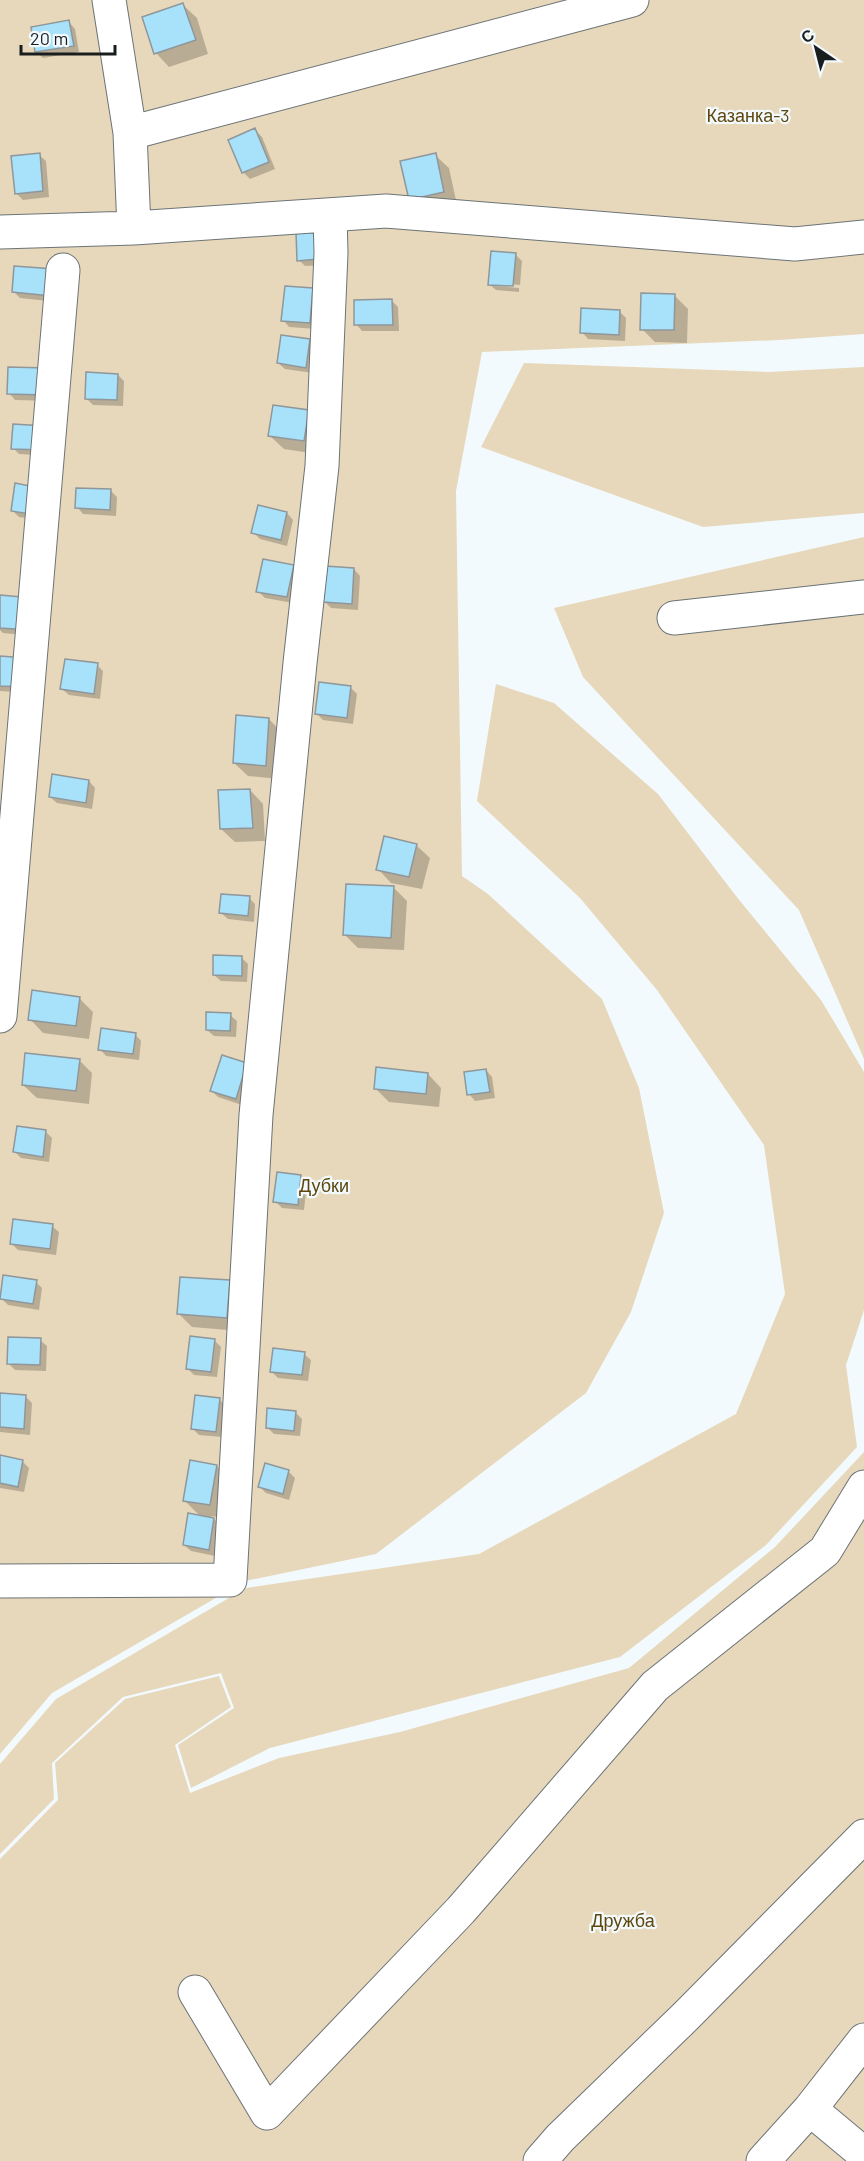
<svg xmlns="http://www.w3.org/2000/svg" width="864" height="2161" viewBox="0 0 864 2161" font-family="Barlow,sans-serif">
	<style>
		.green { fill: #e7d8bb }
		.shadow { fill: #0003 }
		.building { fill: #a7e1fa; stroke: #8f979a; stroke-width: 1.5 }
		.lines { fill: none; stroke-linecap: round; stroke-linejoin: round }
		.minor-casing { stroke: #6c7376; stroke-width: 35 }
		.minor { stroke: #fff; stroke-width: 33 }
		.labels { text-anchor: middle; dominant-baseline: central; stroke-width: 4.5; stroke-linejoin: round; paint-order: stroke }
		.park-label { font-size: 18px; fill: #5f460c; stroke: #f2fafe }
	</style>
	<rect width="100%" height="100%" fill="#f2fafe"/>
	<!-- green -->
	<path class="green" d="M0,0H864V334L779,340L482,352L456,491L462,876L488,894L602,999L639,1088L664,1213L631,1312L586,1393L376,1554L245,1581L52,1693L0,1754V242L390,202L0,228Z
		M524,363L768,372L864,367V513L703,527L481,447Z
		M864,537V1059L799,910L583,677L554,608Z
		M496,684L554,703L658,794L736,896L821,1000L864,1072V1310L846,1365L857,1447L766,1545L620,1657L270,1748L191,1788L178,1745L234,1708L221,1673L123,1697L52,1763L54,1799L0,1854V1764L56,1699L246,1588L479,1554L736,1414L785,1294L764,1145L657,990L580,898L477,801Z
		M864,1452V2161H0V1859L58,1800L55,1763L125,1699L219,1676L231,1707L175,1745L190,1793L279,1758L400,1732L629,1668L775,1547Z"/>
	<!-- shadow -->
	<path class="shadow" d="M183,5L197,18L208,54L169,67L156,53Z
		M69,22L75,29L79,52L43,58L36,52Z
		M255,130L262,137L275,169L250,179L243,172Z
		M39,155L46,161L49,197L23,200L16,193Z
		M435,155L449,168L457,205L410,199Z
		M297,233L324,265L305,266L299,260Z
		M515,254L522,261L520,285L494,283V286L519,288V292L496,290L489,284Z
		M16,267L57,302L20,298L14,292Z
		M313,290L319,296L316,329L289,327L283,320Z
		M674,295L688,309L687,343L655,342L642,329Z
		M392,301L398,307L399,331H362L356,324Z
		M620,312L626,318L625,341L588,339L582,332Z
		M310,340L316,346L313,373L285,369L278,363Z
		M9,369L52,401L15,400L9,393Z
		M118,375L124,381L123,406L93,405L86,398Z
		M308,412L317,454L284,449L270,436Z
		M45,427L50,456L19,454L13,448Z
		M16,485L42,520L19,517L12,510Z
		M111,491L117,497L116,516L83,514L77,507Z
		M287,513L293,520L287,546L260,539L253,532Z
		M293,567L299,573L293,603L265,598L258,591Z
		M354,569L360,576L358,610L331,608L324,601Z
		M0,597L35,636L3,633L0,630Z
		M0,657L28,693L0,691Z
		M97,665L103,671L100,699L69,695L62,689Z
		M350,687L357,694L353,724L323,720L317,714Z
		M269,719L282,733L279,779L248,776L234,763Z
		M89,781L95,788L92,809L57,803L50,797Z
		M250,790L263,804L265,841L235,842L221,829Z
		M416,845L430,858L422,889L391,883L378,869Z
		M394,888L407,901L404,950L358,948L345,935Z
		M249,898L255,904L254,922L228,919L221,913Z
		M242,958L248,964L247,982L221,981L214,975Z
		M80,999L93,1012L89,1039L43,1033L30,1019Z
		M230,1015L237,1021L236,1037L214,1036L207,1030Z
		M135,1034L141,1041L139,1060L106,1056L100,1049Z
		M79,1060L92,1073L89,1104L37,1098L23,1085Z
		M246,1064L242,1105L218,1097L212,1091Z
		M486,1070L492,1077L495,1098L475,1101L469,1094Z
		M428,1074L441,1088L439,1107L389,1102L375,1088Z
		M46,1132L52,1138L49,1162L21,1158L14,1151Z
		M300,1176L307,1183L304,1210L282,1208L275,1201Z
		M52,1226L59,1232L56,1255L18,1250L11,1243Z
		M229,1281L243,1295L240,1331L192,1327L179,1314Z
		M36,1282L42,1288L39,1310L8,1305L1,1298Z
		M40,1340L47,1346L46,1371L15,1370L9,1364Z
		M214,1340L221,1347L217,1377L194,1375L188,1369Z
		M304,1354L311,1360L308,1381L278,1378L271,1371Z
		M0,1395L25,1396L32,1403L30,1435L0,1432Z
		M219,1399L226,1406L222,1437L199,1435L192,1428Z
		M296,1413L302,1419L300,1436L274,1434L267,1427Z
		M0,1457L22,1461L29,1468L24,1492L0,1488Z
		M217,1466L230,1480L224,1518L211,1516L220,1525L215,1556L191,1551L184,1545L201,1517L185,1501Z
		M288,1471L295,1478L289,1500L266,1493L260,1487Z"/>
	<!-- building -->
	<path class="building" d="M183,3L196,40L154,54L142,17Z
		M69,20L74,46L35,52L31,27Z
		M255,128L269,162L242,173L228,140Z
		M40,153L43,191L15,194L11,156Z
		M436,153L444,192L409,200L400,161Z
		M317,230L318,259L297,261L296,232Z
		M491,251L516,253L513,286L488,285Z
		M14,266L54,269L51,296L12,292Z
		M285,286L313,288L310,323L281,321Z
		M641,293L675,294L674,330H640Z
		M392,299L393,325H354V300Z
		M581,308L620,310L619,335L580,333Z
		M281,335L310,339L306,368L277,363Z
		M8,367L47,368L46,395L7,394Z
		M86,372L118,374L117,400L85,399Z
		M273,405L309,410L304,441L268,436Z
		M13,424L45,426L44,450L11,449Z
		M15,483L40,488L36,515L11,511Z
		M76,488L111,489L110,510L75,508Z
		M258,505L287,512L281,540L251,533Z
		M263,559L294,565L287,597L256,592Z
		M325,566L354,568L352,604L323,602Z
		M0,595L32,598L29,630L0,628Z
		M0,656L25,658L22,687L0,686Z
		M65,659L98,663L94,694L60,689Z
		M319,682L351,686L347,718L315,714Z
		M236,715L269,718L266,766L233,763Z
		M52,774L89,780L86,803L49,797Z
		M250,789L253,828L220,829L218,790Z
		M384,836L417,844L409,877L376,870Z
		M346,884L394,886L391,938L343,935Z
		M221,894L250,896L248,916L219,913Z
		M213,955L242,956V976L213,975Z
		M32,990L80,997L76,1026L28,1020Z
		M206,1012L231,1013L230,1031L206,1030Z
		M101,1028L136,1033L133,1054L98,1050Z
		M25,1053L80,1059L76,1091L22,1085Z
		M222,1055L247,1063L236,1099L210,1091Z
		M376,1067L428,1073L426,1094L374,1089Z
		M486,1069L490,1092L467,1095L464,1072Z
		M17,1126L46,1130L43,1157L13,1152Z
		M277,1172L301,1175L298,1205L273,1202Z
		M13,1219L53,1224L50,1249L10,1244Z
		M3,1275L37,1280L33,1304L0,1299Z
		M180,1277L230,1280L227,1318L177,1314Z
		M190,1336L215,1339L211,1372L186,1369Z
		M8,1337L41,1338L40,1365L7,1364Z
		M273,1348L305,1352L302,1375L270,1372Z
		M0,1393L26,1395L24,1429L0,1427Z
		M195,1395L220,1398L216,1432L191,1429Z
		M267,1408L296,1411L294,1431L266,1428Z
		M0,1455L23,1460L18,1487L0,1483Z
		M190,1460L217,1465L210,1505L183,1501Z
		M265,1463L289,1470L283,1494L258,1487Z
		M188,1513L214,1518L209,1550L183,1545Z"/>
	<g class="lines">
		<!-- minor casing -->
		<g class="minor-casing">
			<path id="minor" d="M109,0L130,133L134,228
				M130,133L632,0
				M0,232L134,228L386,211L795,244L864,237
				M674,618L864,597
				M0,1016L63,270
				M0,1581L230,1580L256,1115L300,663L322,466L331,253L330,215
				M195,1992L267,2113L461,1910L655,1686L825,1551L864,1487
				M810,2109L864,2154
				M540,2161L560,2138L686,2016L864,1836
				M763,2161L810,2109L864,2040"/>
		</g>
		<!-- minor -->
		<use href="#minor" class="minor"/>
	</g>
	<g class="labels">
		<!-- park labels -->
		<g class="park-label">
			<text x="748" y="115">Казанка-3</text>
			<text x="324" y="1185">Дубки</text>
			<text x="623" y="1920">Дружба</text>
		</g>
	</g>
	<!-- north arrow -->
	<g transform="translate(816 48) rotate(325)" stroke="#f2fafe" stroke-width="4.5" paint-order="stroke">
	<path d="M0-4.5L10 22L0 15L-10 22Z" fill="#1a1d1e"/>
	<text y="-9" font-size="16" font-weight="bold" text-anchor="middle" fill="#1a1d1e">С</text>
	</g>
	<!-- scale -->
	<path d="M21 45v9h94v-9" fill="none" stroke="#1a1d1e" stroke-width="3"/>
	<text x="30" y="45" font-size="18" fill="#1a1d1e" stroke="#f2fafe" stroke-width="4.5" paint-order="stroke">20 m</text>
</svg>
